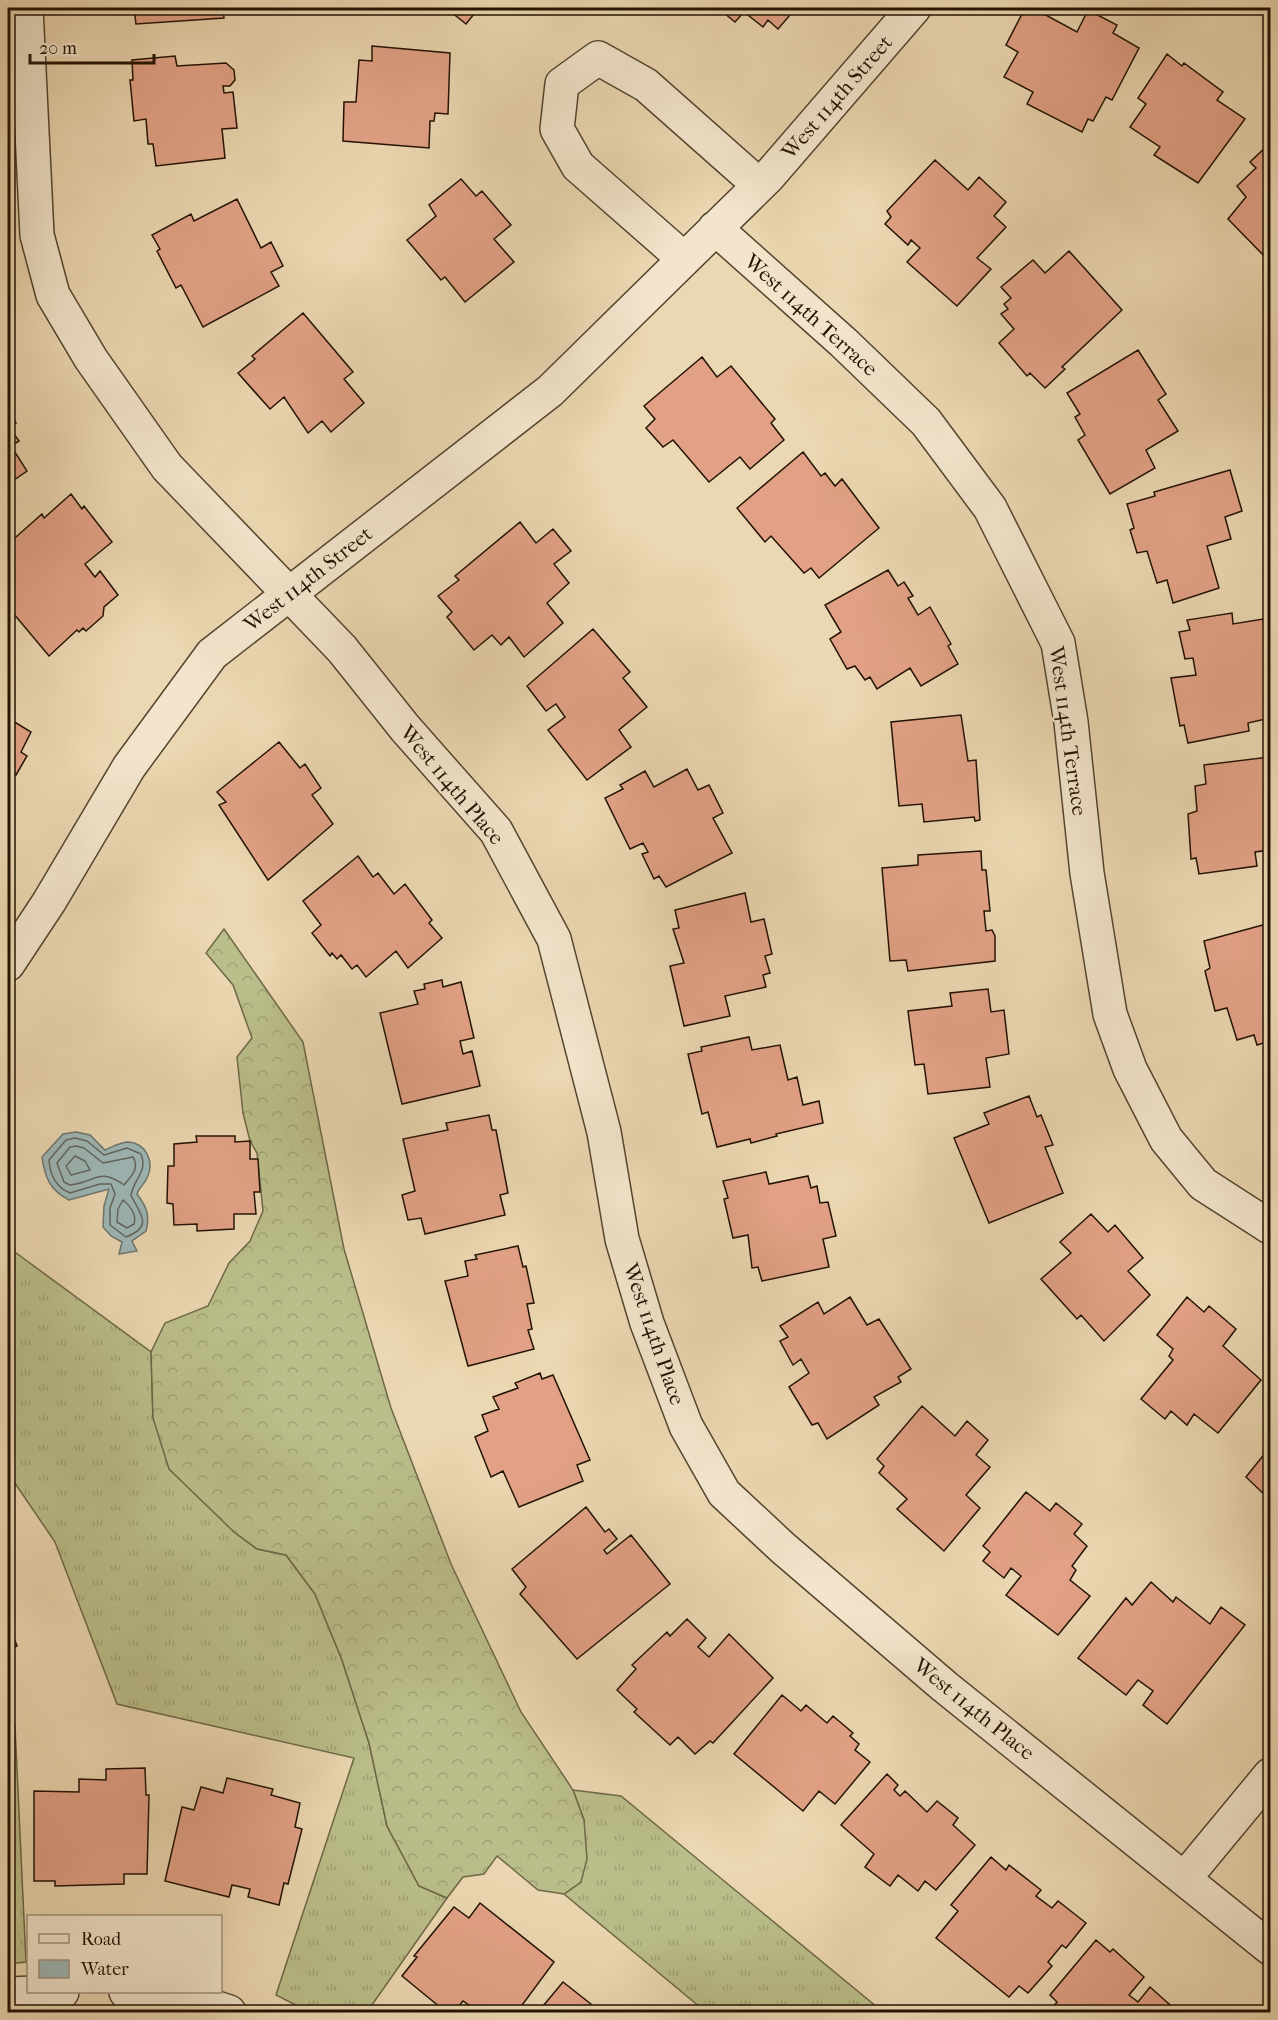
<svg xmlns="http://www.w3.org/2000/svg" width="1278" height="2020" viewBox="0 0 1278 2020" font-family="'IM FELL French Canon',serif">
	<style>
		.grass { fill: url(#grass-tufts); stroke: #6e6847; stroke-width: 1.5 }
		.forest { fill: url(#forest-crowns); stroke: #6e6847; stroke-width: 1.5 }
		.water { fill: #9db7b7; stroke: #6c756f; stroke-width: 1.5 }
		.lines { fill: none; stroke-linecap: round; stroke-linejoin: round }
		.shore { stroke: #60655e; stroke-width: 1.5 }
		.building { fill: #e2a186; stroke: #221304; stroke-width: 1.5 }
		.minor-casing { stroke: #54442f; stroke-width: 36 }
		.minor { stroke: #f2e5cc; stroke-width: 33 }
		.labels { text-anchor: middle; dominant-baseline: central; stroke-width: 4.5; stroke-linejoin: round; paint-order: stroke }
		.street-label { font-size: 21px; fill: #221304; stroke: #f2e5cc }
	</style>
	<defs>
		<pattern id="grass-tufts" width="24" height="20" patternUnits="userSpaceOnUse" patternTransform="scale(1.5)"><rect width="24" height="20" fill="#babe8a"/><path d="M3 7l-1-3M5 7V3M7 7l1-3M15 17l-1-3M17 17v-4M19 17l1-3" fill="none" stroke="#a0a275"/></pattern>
		<pattern id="forest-crowns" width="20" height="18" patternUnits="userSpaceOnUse" patternTransform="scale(1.5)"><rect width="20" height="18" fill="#babe8a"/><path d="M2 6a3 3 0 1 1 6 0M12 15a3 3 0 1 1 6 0" fill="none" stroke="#a0a275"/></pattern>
	</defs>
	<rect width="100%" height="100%" fill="#ebd7b1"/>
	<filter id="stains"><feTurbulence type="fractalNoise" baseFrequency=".00333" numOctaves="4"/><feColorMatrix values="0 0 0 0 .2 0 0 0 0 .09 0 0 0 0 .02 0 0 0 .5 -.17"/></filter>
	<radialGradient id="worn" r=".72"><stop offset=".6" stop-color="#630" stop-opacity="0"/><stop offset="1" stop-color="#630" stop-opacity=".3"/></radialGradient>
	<!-- grass -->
	<path class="grass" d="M8,1247L151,1352L153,1418L214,1509L234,1532L257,1549L286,1555L315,1594L342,1660L369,1743L387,1826L419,1886L447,1898L367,2012H336L332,2010L330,2012H309L276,1995L354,1758L117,1704L55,1542L8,1473Z
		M15,1726L26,1962L8,1964V1728Z
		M573,1790L621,1796L883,2012H706L564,1894L581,1882L584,1820Z"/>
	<!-- forest -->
	<path class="forest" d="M224,929L303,1042L344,1249L391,1408L451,1564L521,1712L573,1790L584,1820L587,1859L581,1882L564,1894L538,1890L497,1856L484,1874L463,1877L447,1898L419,1886L387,1826L369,1743L342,1660L315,1594L286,1555L257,1549L234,1532L169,1469L153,1418L151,1352L165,1323L208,1306L229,1263L250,1241L263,1211L257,1153L250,1141L243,1113L237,1057L252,1038L233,985L206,953Z"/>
	<!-- water -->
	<path class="water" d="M76,1132L90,1135L105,1150C112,1147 121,1142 128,1142C146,1143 155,1162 147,1178C144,1185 139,1187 137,1194C147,1207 150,1216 146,1231L132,1241L137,1251L119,1254L122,1242L111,1236L103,1227L104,1206L109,1189L69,1200C50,1190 45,1178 42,1157L63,1134Z"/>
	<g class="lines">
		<!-- shore -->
		<path class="shore" d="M75,1138L87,1141L104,1155L127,1148L141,1154C148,1172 134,1178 131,1195C139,1213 155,1226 126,1237L110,1225V1208L115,1194L111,1184H100L70,1193C55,1187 50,1175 49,1160L66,1140Z
			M76,1146L84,1148L103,1163L133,1157C140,1168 131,1177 124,1185C98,1167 97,1182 70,1185L64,1182L57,1163L70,1147Z
			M75,1156L85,1161L90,1170L71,1175L66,1166Z
			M123,1200C130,1205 137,1215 134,1224L127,1228L117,1222L118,1209Z"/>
	</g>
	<!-- building -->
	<path class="building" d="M134,8H223L224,18L136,24Z
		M446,8H487L482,13L478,9L466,24Z
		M718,8H796L778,29L768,20L763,27L744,12L735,22Z
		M1025,8H1033L1077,32L1088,10L1117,25L1113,33L1139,48L1112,100L1106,97L1093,121L1088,119L1082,132L1027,104L1033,92L1004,77L1018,52L1006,45Z
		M372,46L450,53L448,114L435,113L434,121H430L429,148L343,141L344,102H356L359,60L372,61Z
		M1167,54L1182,66L1184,63L1223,92L1217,100L1245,119L1198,183L1154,155L1160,147L1130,127L1146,104L1138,98Z
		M175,56L177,66L226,63L234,70L235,80L230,86H223L224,93L233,92L237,128L222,129L225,158L156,166L153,144H148L146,119L134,121L130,80H133L132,60Z
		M1270,143V262L1228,219L1246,197L1237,186L1256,168L1250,162Z
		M935,160L968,190L979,177L1006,202L994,216L1006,227L977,258L991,269L957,306L907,262L920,248L911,240L908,245L885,224L891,217L887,211Z
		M461,179L476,196L482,191L511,225L494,239L514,262L465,302L445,277L441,280L407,240L436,216L429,205Z
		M237,199L261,248L271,242L283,266L271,272L279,286L203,327L181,285L176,288L157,251L160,249L152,235L191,214L194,221Z
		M1069,251L1122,310L1062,367L1065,369L1045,388L1030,373L1027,376L999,343L1014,329L1001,314L1008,309L1004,304L1011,298L1001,287L1033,260L1045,273Z
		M303,313L353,372L344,379L364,403L331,432L322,421L308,433L284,397L270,409L238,373L255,359L252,356Z
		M1138,350L1166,394L1158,400L1178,431L1146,450L1155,468L1110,494L1078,440L1085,435L1075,417L1080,414L1067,393Z
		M702,357L717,377L731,366L775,419L771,423L784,440L750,469L740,457L709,482L673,440L663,447L646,428L655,419L644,406Z
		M8,411L16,423L9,427L19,441L11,446L27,471L8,484Z
		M803,452L821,476L825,473L835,486L842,479L879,528L819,578L811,568L804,573L771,536L765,542L737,508Z
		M1230,470L1242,511L1225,517L1231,539L1207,546L1219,588L1173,603L1167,580L1157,583L1147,551L1137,553L1130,530L1134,528L1127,504L1155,496L1154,492Z
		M71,494L82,509L84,506L112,542L85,564L95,577L100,571L118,595L104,607L103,616L86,631L83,628L79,632L77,630L49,656L8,607V544L42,514L44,518Z
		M520,522L536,543L553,529L571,551L554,564L569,583L547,603L563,623L524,657L509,637L501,645L492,635L474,650L447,617L452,612L438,596L459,580L455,576Z
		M888,570L898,586L904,582L913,596L908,598L918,615L930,607L951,644L948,646L958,664L921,686L910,668L877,689L870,677L865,680L855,666L847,669L830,639L841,632L825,605Z
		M1232,613L1233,624L1263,619L1268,650H1270V718L1248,723L1249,731L1188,743L1184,725L1180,726L1171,678L1196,675L1193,658L1185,659L1179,632L1190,630L1187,620Z
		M593,629L630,672L623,678L647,707L619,730L631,747L587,780L548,730L565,717L556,704L546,711L527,686Z
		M961,715L968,761L976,760L980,820L975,821L974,817L924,822L922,804L899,806L891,722Z
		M8,718L31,732L21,752L27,756L16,775L8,771Z
		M279,742L300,768L305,764L321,788L312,795L333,824L268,880L219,805L226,802L217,792Z
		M1269,757L1270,850L1255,852L1257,866L1199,874L1196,858L1191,859L1188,814L1197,811L1195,786L1206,784L1204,765Z
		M687,769L698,790L709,785L723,813L713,818L732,853L666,887L659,876L654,879L642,854L648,852L643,843L630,849L605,798L623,789L620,785L645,771L654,787Z
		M981,851L982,870H986L990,911H984L986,931L992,930L995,936V961L908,971L906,960L890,961L882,868L918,865V855Z
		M358,856L373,877L378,873L394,894L405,884L432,920L429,923L442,938L408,968L396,951L366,977L357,965L352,969L341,955L337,959L332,953L330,956L312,933L321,925L303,901Z
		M745,893L751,922L764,919L772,954L765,956L770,973L763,975L766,987L725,996L730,1016L684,1026L670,966L684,963L673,929L679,928L675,910Z
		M1270,923V1041L1257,1045L1254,1035L1237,1040L1227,1008L1215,1011L1205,971L1210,968L1204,941Z
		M442,980L443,987L461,982L474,1038L460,1041L463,1054L472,1051L480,1086L402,1104L380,1013L418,1004L414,991L425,989L424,984Z
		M988,989L991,1012L1004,1010L1009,1054L986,1058L990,1087L928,1094L924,1064L915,1065L908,1011L952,1006L950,993Z
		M749,1037L752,1050L780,1045L788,1080L797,1077L803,1105L819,1101L823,1123L776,1134L777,1136L751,1143L750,1139L717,1147L708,1112L702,1114L688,1054L702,1051L701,1047Z
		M1029,1096L1037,1117L1041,1115L1053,1145L1045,1147L1063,1193L989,1223L954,1138L989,1124L984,1113Z
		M489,1115L492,1130H496L508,1193L500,1195L505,1215L425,1234L421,1218L408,1220L402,1195L415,1191L403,1139L448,1130L446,1123Z
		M196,1136H235V1142L250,1141V1159H258L260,1192H254L256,1214H234V1229L197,1231V1224L174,1225L173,1204L167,1203L168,1166H174V1144L197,1142Z
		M766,1172L769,1184L808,1176L811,1188L817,1186L820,1203L828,1202L836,1236L823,1239L829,1267L762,1281L758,1267L752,1268L748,1235L733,1238L724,1199L728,1198L723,1181Z
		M1091,1214L1108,1232L1115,1225L1143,1258L1128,1271L1150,1295L1104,1341L1081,1315L1077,1319L1041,1279L1071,1253L1060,1242Z
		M518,1246L523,1267L526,1266L534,1303L527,1304L532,1329L528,1330L534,1349L468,1366L445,1281L468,1276L465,1261L477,1259L475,1255Z
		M850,1297L867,1325L879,1319L911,1369L898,1377L901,1382L874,1397L879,1405L827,1439L818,1423L812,1425L789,1387L809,1373L801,1359L793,1365L780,1341L788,1337L780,1326L818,1302L824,1314Z
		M1187,1297L1204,1312L1209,1306L1236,1329L1223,1346L1261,1380L1218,1433L1194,1414L1187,1425L1171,1411L1165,1419L1141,1399L1173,1360L1169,1356L1173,1349L1157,1335Z
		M540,1373L542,1379L553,1375L590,1460L577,1465L583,1481L519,1507L503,1471L491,1477L475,1437L488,1431L482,1415L499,1409L493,1397L518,1388L515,1383Z
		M922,1406L955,1436L967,1421L988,1440L976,1455L990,1467L966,1495L980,1508L944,1551L897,1509L907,1499L879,1473L884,1466L877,1459Z
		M1270,1447V1500L1246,1477Z
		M1026,1492L1050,1511L1056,1503L1082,1524L1074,1534L1087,1546L1072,1566L1076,1570L1070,1580L1090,1596L1058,1635L1006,1595L1021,1576L1011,1568L1004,1578L983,1561L990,1552L983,1546Z
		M586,1507L605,1532L609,1529L617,1539L604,1550L607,1554L631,1535L670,1584L577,1659L520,1594L526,1587L512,1569Z
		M1151,1582L1173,1602L1176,1597L1210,1624L1221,1607L1245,1625L1167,1724L1143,1705L1153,1691L1138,1680L1126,1695L1078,1658L1126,1598L1132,1605Z
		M687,1619L706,1638L698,1647L709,1657L729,1634L773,1678L713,1743L710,1741L695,1754L678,1737L670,1745L634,1712L637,1709L617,1690L636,1669L632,1665L667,1632L670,1636Z
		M8,1622L17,1646L8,1651Z
		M782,1695L801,1711L806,1705L827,1723L833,1716L853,1733L850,1736L859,1744L855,1750L870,1762L835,1804L819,1791L803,1811L734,1754Z
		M145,1768L146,1795H149L147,1874H124V1884L55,1886V1881H34V1791L79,1792V1779L106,1780V1769Z
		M887,1774L898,1785L894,1790L900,1796L905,1791L927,1812L937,1801L958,1818L953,1825L975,1845L936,1890L925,1881L918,1891L898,1875L890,1886L865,1867L874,1854L841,1825Z
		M227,1778L273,1789L271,1795L300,1803L295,1827L302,1829L288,1884L284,1883L279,1905L248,1897L250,1889L232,1885L229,1897L165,1881L182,1807L194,1810L201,1787L223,1793Z
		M991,1857L1006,1870L1009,1865L1041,1890L1036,1896L1052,1908L1058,1901L1086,1923L1066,1948L1062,1945L1048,1962L1052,1966L1028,1993L1019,1986L1009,1997L936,1938L958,1911L951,1905Z
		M480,1903L554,1962L517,2012H465L470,2006L463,2001L454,2012H446L402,1976L417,1957L414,1956L454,1907L469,1918Z
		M1096,1940L1110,1952L1113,1949L1144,1977L1129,1995L1138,2002L1150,1987L1178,2012H1049L1057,2002L1050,1995Z
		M563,1982L601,2012H538Z"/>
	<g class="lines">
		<!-- minor casing -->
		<g class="minor-casing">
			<path id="minor" d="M26,8L37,235L53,295L91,359L167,467L342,649L405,728L496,831L554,939L604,1132L622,1239L647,1323L686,1426L724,1493L783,1548L944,1686L1270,1948
				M715,228L844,343L926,422L990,508L1058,643L1071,722L1087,873L1110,1014L1130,1069L1166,1139L1203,1184L1270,1227
				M684,259L578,166L557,129L562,84L598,58L646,85L759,185
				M8,964L49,902L129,767L212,654L550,391L768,177L914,8
				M1184,1879L1270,1775
				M126,1992L190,1999L229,2012
				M8,1994L62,1992"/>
		</g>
		<!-- minor -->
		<use href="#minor" class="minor"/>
	</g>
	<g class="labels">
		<!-- street labels -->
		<g class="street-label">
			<text transform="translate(837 97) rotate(-49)">West 114th Street</text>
			<text transform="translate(811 315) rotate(42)">West 114th Terrace</text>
			<text transform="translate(308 579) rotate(-38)">West 114th Street</text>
			<text transform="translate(1068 731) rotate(82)">West 114th Terrace</text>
			<text transform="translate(452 785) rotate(50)">West 114th Place</text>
			<text transform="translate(654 1334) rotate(71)">West 114th Place</text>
			<text transform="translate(974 1709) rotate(39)">West 114th Place</text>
		</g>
	</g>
	<!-- margin -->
	<rect width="1278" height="2020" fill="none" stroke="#ebd7b1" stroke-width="30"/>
	<rect x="9" y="9" width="1260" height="2002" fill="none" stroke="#221304" stroke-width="3"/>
	<rect x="15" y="15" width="1248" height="1990" fill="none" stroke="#221304" stroke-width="1.5"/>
	<!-- legend -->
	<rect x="27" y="1915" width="195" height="78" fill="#f2e5cc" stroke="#9f917c" stroke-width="1.5"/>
	<rect x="39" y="1934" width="30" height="9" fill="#f2e5cc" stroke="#9f917c" stroke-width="1.5"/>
	<text x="81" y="1945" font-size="18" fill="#221304">Road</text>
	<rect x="39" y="1960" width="30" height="18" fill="#9db7b7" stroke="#9f917c" stroke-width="1.5"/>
	<text x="81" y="1975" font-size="18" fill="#221304">Water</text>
	<!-- scale -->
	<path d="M30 54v9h124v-9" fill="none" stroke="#221304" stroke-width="3"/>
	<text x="39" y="54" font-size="18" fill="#221304" stroke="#f2e5cc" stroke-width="4.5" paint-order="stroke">20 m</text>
	<rect width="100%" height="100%" filter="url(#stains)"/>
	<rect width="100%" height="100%" fill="url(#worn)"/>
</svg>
